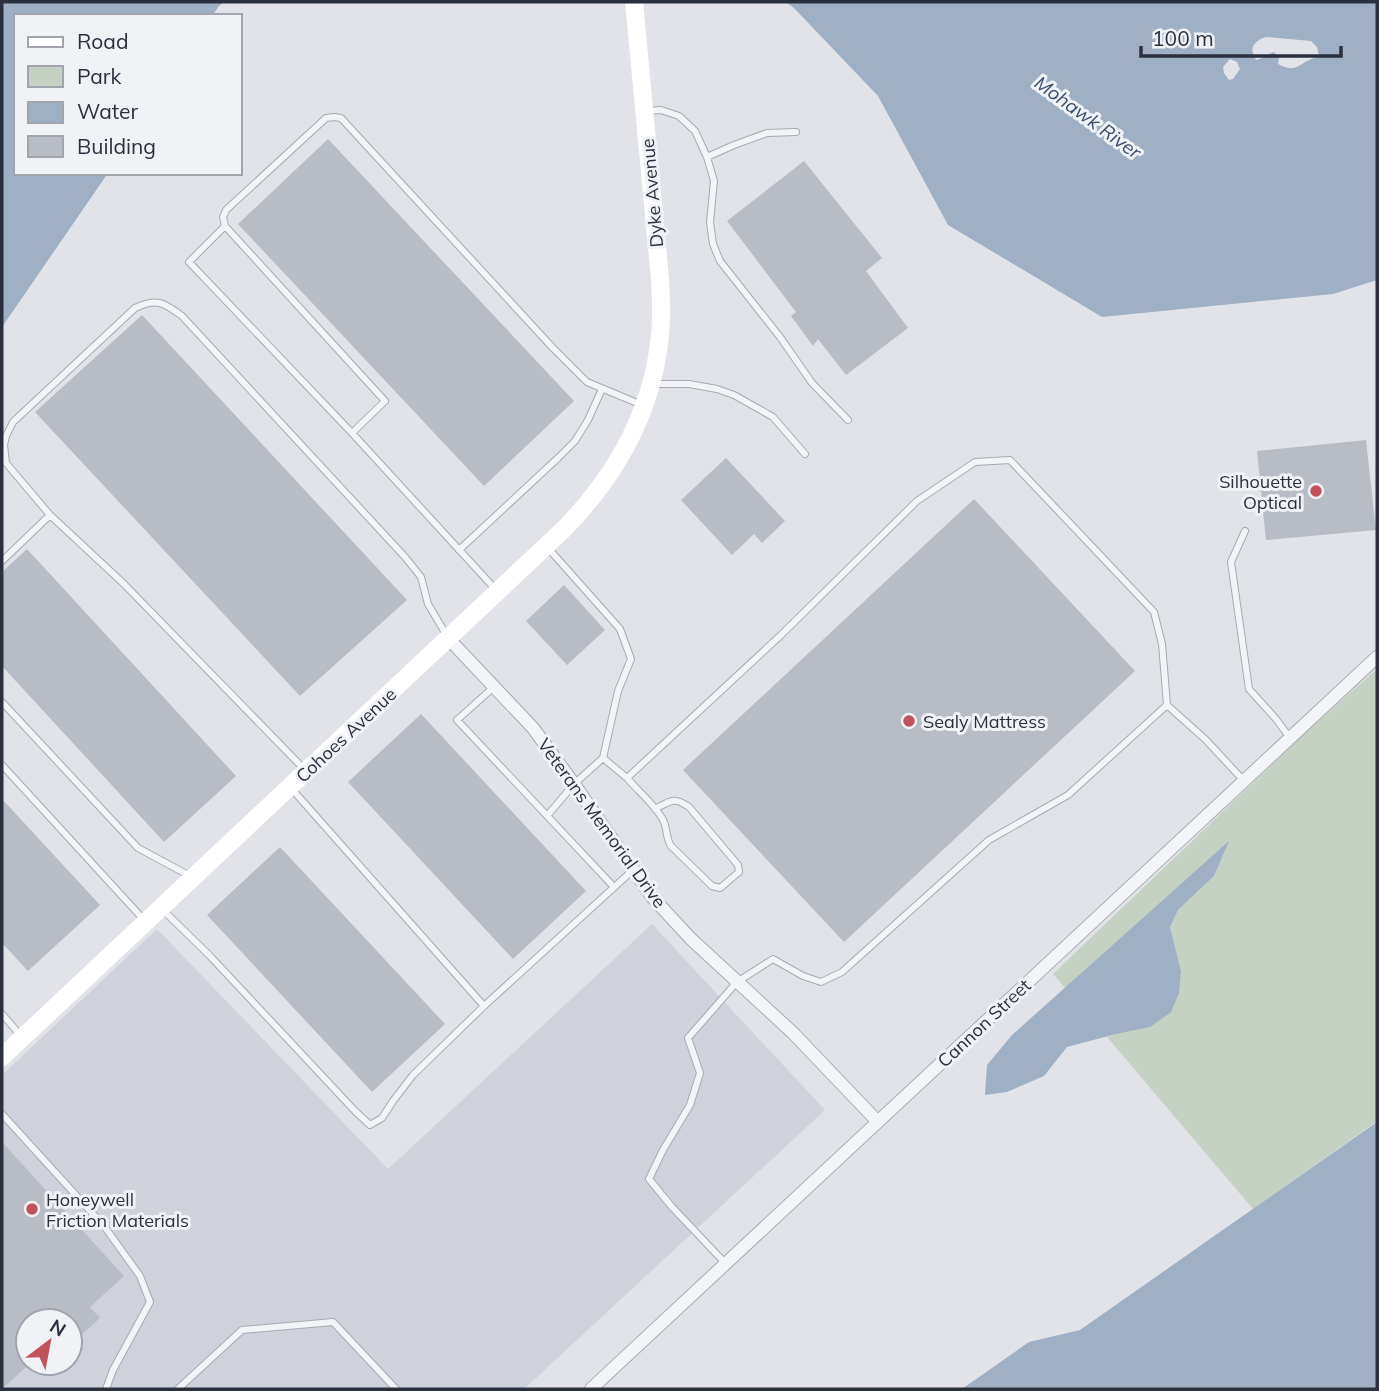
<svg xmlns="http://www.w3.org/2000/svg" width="1379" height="1391" viewBox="0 0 1379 1391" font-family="Mulish,sans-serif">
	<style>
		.built { fill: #cfd2da; fill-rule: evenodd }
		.green { fill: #c5d1c3 }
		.water { fill: #9fafc4; fill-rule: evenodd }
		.building { fill: #b8bcc4 }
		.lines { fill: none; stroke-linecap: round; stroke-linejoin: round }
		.lane-casing { stroke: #a7aab2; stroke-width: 8 }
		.street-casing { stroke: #a7aab2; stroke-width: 14 }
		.lane { stroke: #f3f4f7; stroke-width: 6 }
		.street { stroke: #f3f4f7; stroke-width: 12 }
		.secondary { stroke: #fff; stroke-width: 18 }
		.poi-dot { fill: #c0535c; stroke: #f0f2f6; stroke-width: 2.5 }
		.labels { text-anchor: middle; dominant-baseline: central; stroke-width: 6; stroke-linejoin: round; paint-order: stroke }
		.street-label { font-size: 18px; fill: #2b303e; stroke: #f0f2f6 }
		.poi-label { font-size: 18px; fill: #2b303e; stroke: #f0f2f6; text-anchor: start }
		.water-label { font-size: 19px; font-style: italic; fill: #394d6d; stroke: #f0f2f6 }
	</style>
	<rect width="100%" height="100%" fill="#e1e3e8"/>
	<!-- built -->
	<path class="built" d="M652,924L825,1110L524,1389H2V1075L157,929L388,1169ZM28,1321H70V1363H28Z"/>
	<!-- green -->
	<path class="green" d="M1377,669V1121L1253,1209L1107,1037L1116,1034L1181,971L1170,927L1178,910L1214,876L1228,843L1065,988L1053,974L1305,733Z"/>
	<!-- water -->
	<path class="water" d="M2,2H224L219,6L212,16H16V173H108L2,327Z
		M786,2H1377V280L1333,294L1102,317L948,225L878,96L794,8ZM1266,37L1311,41L1317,47L1319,57C1297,61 1300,75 1278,64L1279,58L1274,52C1267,54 1262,59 1256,60C1248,48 1254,41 1266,37ZM1230,59L1237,62L1240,69L1233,79L1229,80L1224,73L1223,67Z
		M1229,841L1214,876L1178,910L1170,927L1181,971L1179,993L1171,1012L1150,1027L1116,1034L1067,1047L1044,1076L1007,1092L985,1095L987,1065L1012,1035Z
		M1377,1122V1389H962L1029,1342L1080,1330Z"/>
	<!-- building -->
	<path class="building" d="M328,139L574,401L484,486L238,224Z
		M804,161L882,258L866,271L908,328L846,375L818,339L813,346L791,316L796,312L727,221Z
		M142,315L407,600L300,696L35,412Z
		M1366,440L1376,530L1266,540L1257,451Z
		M726,458L785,521L762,543L754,534L732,555L681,500Z
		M974,499L1135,671L844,942L683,770Z
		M27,549L236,776L164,842L2,666V572Z
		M564,585L605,630L567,665L526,621Z
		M421,714L586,891L513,959L348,782Z
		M2,799L100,905L28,971L2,943Z
		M280,847L445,1024L372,1092L207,915Z
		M2,1142L124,1276L90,1307L100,1318L77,1339L70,1331V1321H28V1365L2,1389Z"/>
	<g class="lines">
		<!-- lane casing -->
		<g class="lane-casing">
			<path id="lane" d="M646,111L661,110L679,116L695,131L707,157L714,181L710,222L713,244L720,261L780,337L812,383L848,420
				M707,157L734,145L767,133L796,132
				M225,226L189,262L352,433
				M653,384H689L717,389L734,395L773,417L805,454
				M50,515L123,583L305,770
				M1245,531L1231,562L1249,689L1276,719L1290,738
				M548,548L620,629L631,659L618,691L603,758
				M459,550L558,458L575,441L588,420L602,389
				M2,561L50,515L6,463L4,445L6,436L13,422L135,308C157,298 163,302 182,316L405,557L421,577L428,604L447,636
				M497,591L352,433L385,401L225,226L223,217L226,210L326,118L334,117L341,118L552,347L587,382L642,405
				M495,686L457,720L614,887
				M2,702L138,848L192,877
				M2,765L145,921
				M627,778C638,791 653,803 662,818C668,827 665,837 671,846L712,886L720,888L739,872L738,865L689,807C674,796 670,801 655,809
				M290,787L484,1006
				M547,816L574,784L603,758L627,778L781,635L917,501L975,462L1010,460L1154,612L1162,644L1167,705
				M162,909L210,956L355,1111L370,1125L382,1118L393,1101L413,1075L484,1006L633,870
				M2,1014L21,1036
				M2,1114L104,1226L140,1276L150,1302L113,1370L106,1389
				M726,1264L672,1207L649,1179L663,1150L690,1105L700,1073L688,1038L737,982L773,959L803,976L821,982L842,972L989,840L1068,795L1167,705L1206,740L1244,781
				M178,1389L242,1330L333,1322L396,1389"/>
		</g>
		<!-- street casing -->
		<g class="street-casing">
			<path id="street" d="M448,638L533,728L574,784L653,898L691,939L793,1033L878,1122
				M591,1389L1377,657"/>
		</g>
		<!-- lane -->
		<use href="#lane" class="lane"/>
		<!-- street -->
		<use href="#street" class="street"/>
		<!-- secondary -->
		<path class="secondary" d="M2,1057L563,530C616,476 653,411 660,334C662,316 661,297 660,279L634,2"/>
	</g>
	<!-- markers -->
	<g class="poi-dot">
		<circle cx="1316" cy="491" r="7"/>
		<circle cx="909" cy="721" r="7"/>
		<circle cx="32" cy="1209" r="7"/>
	</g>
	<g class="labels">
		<!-- street labels -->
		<g class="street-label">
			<text transform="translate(652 193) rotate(-95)">Dyke Avenue</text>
			<text transform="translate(346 735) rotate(-43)">Cohoes Avenue</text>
			<text transform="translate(602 823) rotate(54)">Veterans Memorial Drive</text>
			<text transform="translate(984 1023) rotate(-43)">Cannon Street</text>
		</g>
		<!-- poi labels -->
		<g class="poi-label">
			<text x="1302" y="481" text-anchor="end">Silhouette<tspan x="1302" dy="21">Optical</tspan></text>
			<text x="923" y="721">Sealy Mattress</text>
			<text x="46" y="1199">Honeywell<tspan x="46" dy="21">Friction Materials</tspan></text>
		</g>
		<!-- water labels -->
		<g class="water-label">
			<text transform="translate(1088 117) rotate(36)">Mohawk River</text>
		</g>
	</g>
	<!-- border -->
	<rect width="1379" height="1391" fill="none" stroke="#2b303e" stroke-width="7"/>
	<!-- legend -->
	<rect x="14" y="14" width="228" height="161" fill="#f0f2f6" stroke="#a1a4ac" stroke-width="2"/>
	<rect x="28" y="37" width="35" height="10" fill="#ffffff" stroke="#a1a4ac" stroke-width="2"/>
	<text x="77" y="49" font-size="21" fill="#2b303e">Road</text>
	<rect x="28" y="66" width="35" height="21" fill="#c5d1c3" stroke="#a1a4ac" stroke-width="2"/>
	<text x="77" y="84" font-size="21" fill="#2b303e">Park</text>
	<rect x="28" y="102" width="35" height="21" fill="#9fafc4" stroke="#a1a4ac" stroke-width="2"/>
	<text x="77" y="119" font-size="21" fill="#2b303e">Water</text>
	<rect x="28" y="136" width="35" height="21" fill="#b8bcc4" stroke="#a1a4ac" stroke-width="2"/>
	<text x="77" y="154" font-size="21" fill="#2b303e">Building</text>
	<!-- north arrow -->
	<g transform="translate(49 1342) rotate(32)"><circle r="33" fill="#f0f2f6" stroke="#a1a4ac" stroke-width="2"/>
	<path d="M0-5L12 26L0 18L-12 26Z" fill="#c0535c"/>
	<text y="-10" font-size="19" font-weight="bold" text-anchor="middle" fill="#2b303e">N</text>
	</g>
	<!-- scale -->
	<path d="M1141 46v10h200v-10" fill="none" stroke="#2b303e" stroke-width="3.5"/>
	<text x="1152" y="46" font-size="21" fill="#2b303e" stroke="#f0f2f6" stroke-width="5" paint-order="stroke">100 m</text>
</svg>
